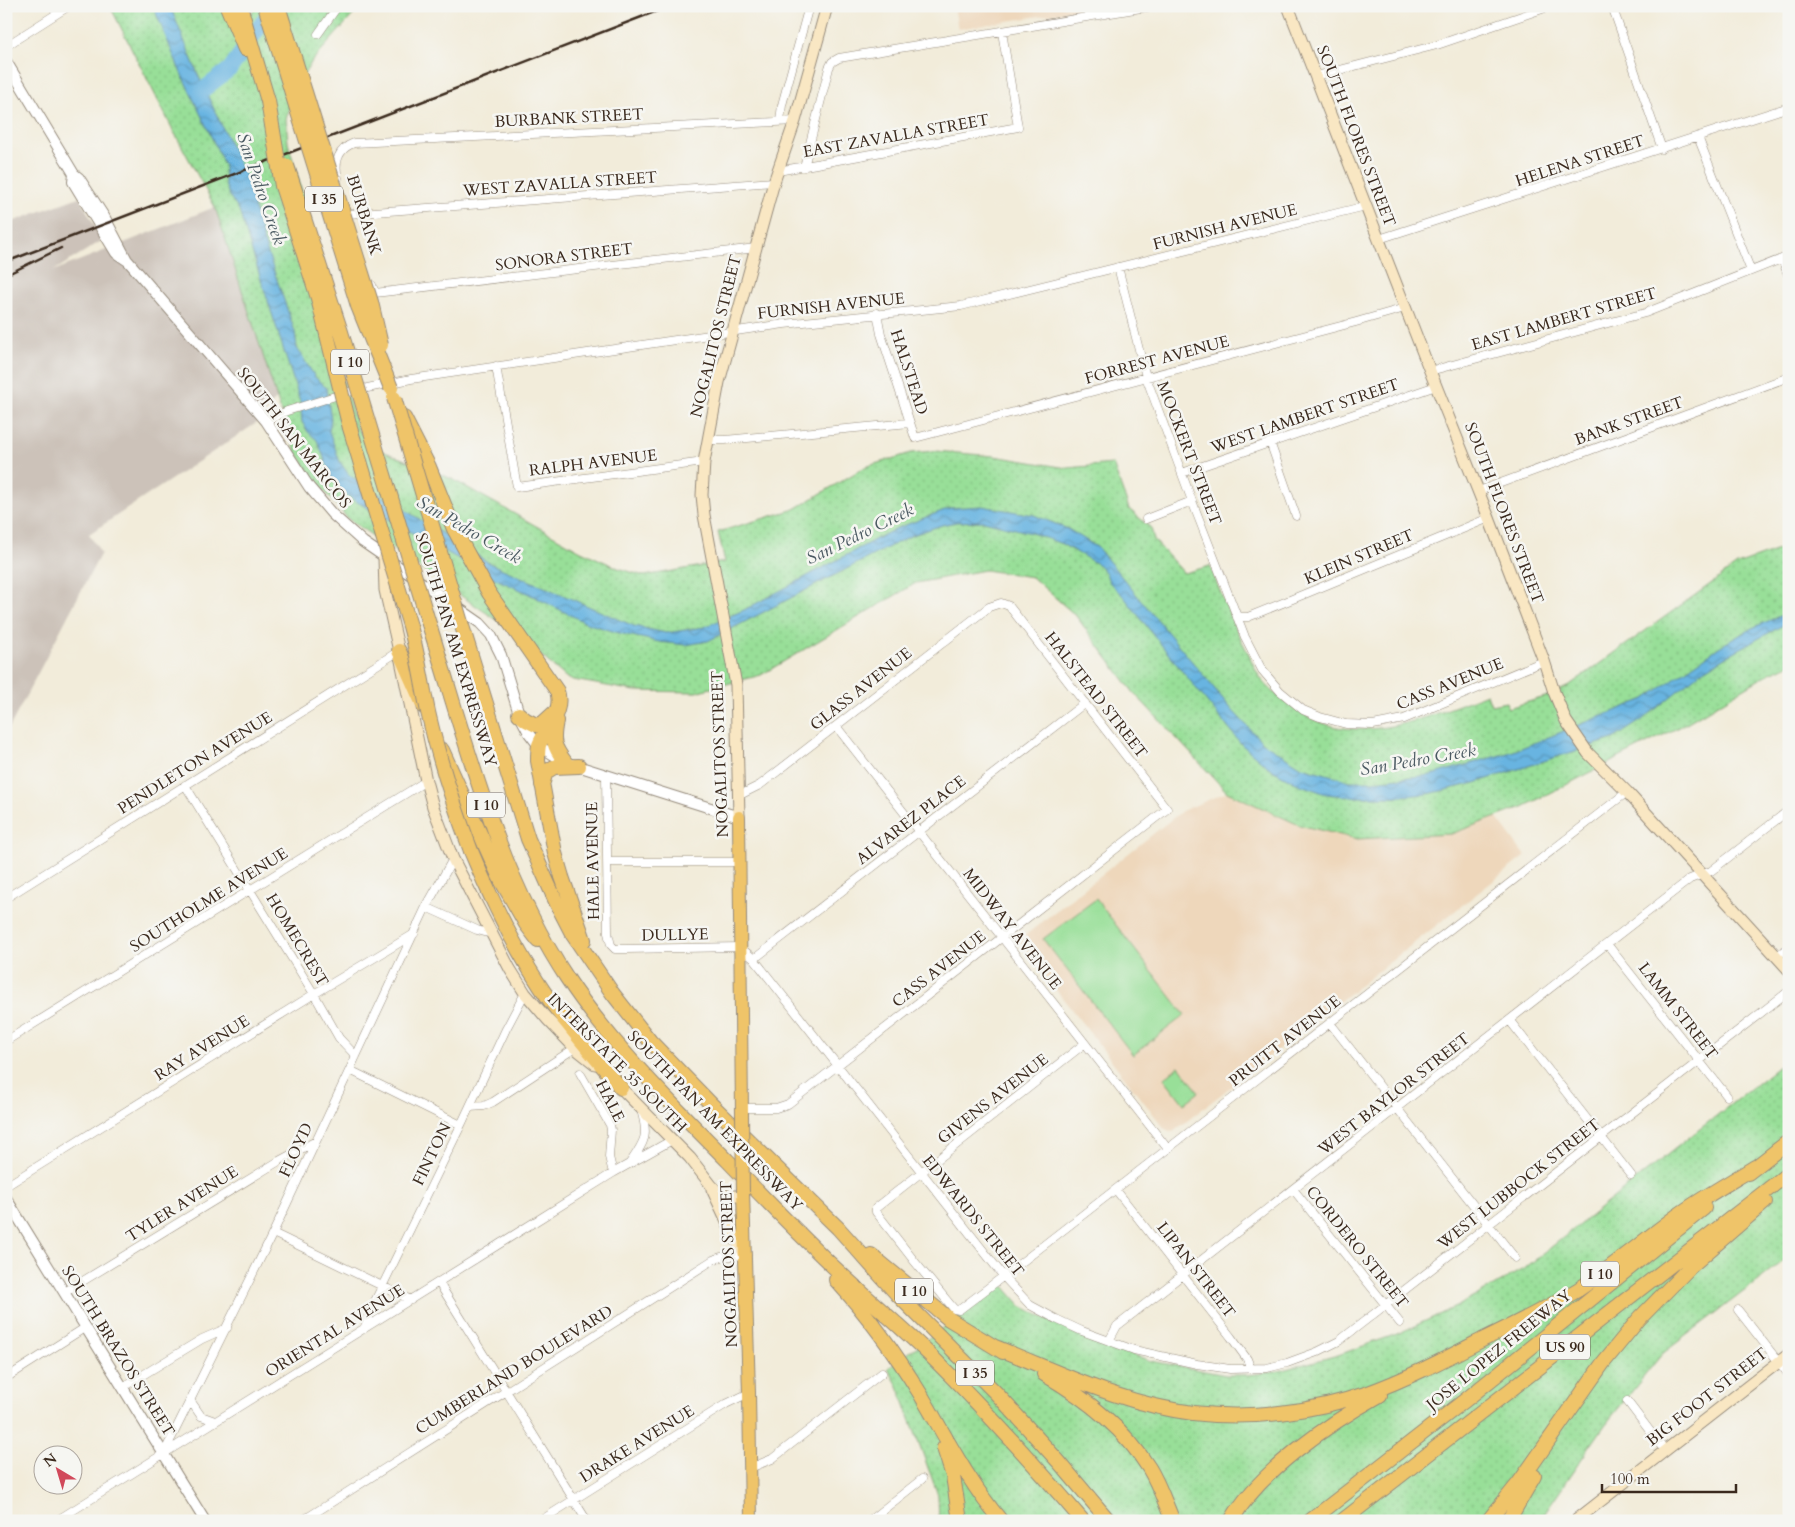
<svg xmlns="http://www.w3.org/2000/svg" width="1795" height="1527" viewBox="0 0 1795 1527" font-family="Cardo,serif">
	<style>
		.built { fill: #eed7bb }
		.industrial { fill: #ccc2b9 }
		.grass { fill: url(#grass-dots); stroke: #6a845b }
		.pitch { fill: #98df98; stroke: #6a845b }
		.water { fill: url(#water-waves); stroke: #526f80 }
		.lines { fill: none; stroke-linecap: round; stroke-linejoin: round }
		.river { stroke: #68b4e1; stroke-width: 16 }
		.minor-casing { stroke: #968b7c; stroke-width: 9 }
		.tertiary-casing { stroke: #968b7c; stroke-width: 12 }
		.secondary-casing { stroke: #968b7c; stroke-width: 13 }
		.primary-casing { stroke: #968b7c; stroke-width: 14 }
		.motorway-casing { stroke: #968b7c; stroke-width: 16 }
		.minor { stroke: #fff; stroke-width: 8 }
		.tertiary { stroke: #fff; stroke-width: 10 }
		.secondary { stroke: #f9e7c3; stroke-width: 11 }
		.primary { stroke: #efc469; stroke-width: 12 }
		.motorway { stroke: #efc469; stroke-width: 14 }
		.rail { stroke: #3b2a1e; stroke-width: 2.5 }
		.primary-bridge-casing { stroke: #968b7c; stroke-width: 14; stroke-linecap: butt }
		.motorway-bridge-casing { stroke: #968b7c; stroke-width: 16; stroke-linecap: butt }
		.primary-bridge { stroke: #efc469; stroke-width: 12 }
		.motorway-bridge { stroke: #efc469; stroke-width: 14 }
		.labels { text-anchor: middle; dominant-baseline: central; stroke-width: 5; stroke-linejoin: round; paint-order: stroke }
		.shield { fill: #f6f6f2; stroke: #73675e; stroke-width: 1 }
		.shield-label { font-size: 15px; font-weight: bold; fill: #3b2a1e }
		.street-label { font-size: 16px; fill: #3b2a1e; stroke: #f6f6f2 }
		.water-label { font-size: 18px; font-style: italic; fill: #4b5a62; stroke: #f6f6f2 }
	</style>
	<defs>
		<pattern id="grass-dots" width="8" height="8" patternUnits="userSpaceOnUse" patternTransform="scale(1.25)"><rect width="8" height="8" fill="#98df98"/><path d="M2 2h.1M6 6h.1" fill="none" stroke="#84c083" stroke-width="1.8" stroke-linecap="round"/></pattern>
		<pattern id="water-waves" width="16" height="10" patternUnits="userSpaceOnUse" patternTransform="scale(1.25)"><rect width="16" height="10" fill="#68b4e1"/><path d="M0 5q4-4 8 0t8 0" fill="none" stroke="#5793b6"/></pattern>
	</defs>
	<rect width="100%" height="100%" fill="#f6f6f2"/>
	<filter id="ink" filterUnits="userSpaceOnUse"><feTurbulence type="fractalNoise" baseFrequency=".02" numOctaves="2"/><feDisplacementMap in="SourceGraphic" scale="10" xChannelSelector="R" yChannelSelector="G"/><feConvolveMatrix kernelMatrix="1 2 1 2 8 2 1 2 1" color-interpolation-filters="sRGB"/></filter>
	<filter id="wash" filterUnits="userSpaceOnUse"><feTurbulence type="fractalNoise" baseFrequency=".0096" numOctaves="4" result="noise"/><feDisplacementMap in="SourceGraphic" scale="20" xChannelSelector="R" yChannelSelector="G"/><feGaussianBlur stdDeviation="1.12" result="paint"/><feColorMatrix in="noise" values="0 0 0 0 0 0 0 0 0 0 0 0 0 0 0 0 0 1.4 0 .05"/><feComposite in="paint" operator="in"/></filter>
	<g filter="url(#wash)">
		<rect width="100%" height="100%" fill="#f2ecda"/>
		<!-- built -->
		<path class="built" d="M954,6H1101L958,29Z
			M1227,792L1299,825L1452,833L1496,817L1525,856L1173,1132L1165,1129L1018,941L1182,811Z"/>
		<!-- industrial -->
		<path class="industrial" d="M79,197L103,240L53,271L215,207L277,398L255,424L89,534L101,553L6,734V224Z"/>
		<!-- grass -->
		<path class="grass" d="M110,6H218L250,14L259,6H361L312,61L295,90L286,119L288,143L328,282L340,369L358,430L375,448L452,479L581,551L618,568L644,576L725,562L718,532L795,509L865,467L911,453L935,451L994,456L1067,468L1113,464L1129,509L1151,528L1154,540L1184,573L1210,566C1222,596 1233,625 1248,653C1252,661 1255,670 1260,677C1267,687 1277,696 1287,703C1350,754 1422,719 1487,694L1491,705L1506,702L1508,708L1545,697L1567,687L1737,565L1789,546V665L1770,673L1683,725L1523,807L1451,834L1357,839L1299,825L1227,792L1134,693L1076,616L1032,577L985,570L916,583L761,675L696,692L635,691L568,679L510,629L348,519L314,479L296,452L280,408L215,207L174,132Z
			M1789,1058V1257L1662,1354L1605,1425L1545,1512L1548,1521H939L938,1495L898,1386L888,1368L1002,1284L1021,1306L1079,1336L1151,1361L1226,1375H1247L1275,1372L1338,1355L1397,1334L1458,1306L1525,1268Z"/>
		<!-- pitch -->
		<path class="pitch" d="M1096,899L1185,1015L1133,1055L1043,939Z
			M1179,1066L1199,1092L1184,1104L1164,1078Z"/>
		<!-- water -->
		<path class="water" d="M153,6H170L200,79L247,180L264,242L295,332L297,348L315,377L326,388L331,419L329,431L340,462L349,475L491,564L634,626L666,633L704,627L744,610L895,529L950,508L982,506L1034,515L1068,529L1097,547L1233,711L1262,742L1302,767L1350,781H1372L1431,775L1511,752L1645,699L1719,647L1752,628L1789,612V622L1734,652L1701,672L1642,720L1613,739L1475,783L1428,794L1388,797H1352L1326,794L1298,784L1272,770L1242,745L1166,651L1124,597L1109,582L1106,573L1099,565L1062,544L1035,534L984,521L956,522L942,525L910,536L708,641L686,645L659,642L619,633L586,623L523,591L489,576L357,502L345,494L332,478L317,440L308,432L302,422L300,401L239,211L229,195L225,184L224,165L218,151L180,71Z"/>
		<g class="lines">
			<!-- river -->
			<path class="river" d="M200,92L230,69L274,6"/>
		</g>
	</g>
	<g filter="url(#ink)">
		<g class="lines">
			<!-- minor casing -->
			<g class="minor-casing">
				<path id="minor" d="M1612,6L1662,149
					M318,34L338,6
					M6,46L69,6
					M1316,76L1437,45L1551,6
					M780,121L782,105L809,6
					M1698,137L1751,271
					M804,167L829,68L832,62L839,58L1153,6
					M778,171L1018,127L1002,32
					M338,178C334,162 338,149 354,143L795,121
					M348,214L774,182
					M1379,239L1789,107
					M1782,259L1789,277
					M1118,267L1146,377L1192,501L1245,637L1262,670L1280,691L1303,710L1320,717L1346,724L1373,725L1404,719L1544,661
					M372,285L375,293L756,248
					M877,313L881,334L915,438L1356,322L1405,308
					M496,366L517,487L704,462
					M1430,371L1645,313L1789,256
					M266,421L287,411L348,392L411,379L784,324L961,306L1366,206
					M708,440H725L910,423
					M1270,442L1296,516
					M1182,473L1436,386
					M1479,491L1789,377
					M1146,519L1192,501
					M1237,617H1248L1290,600L1489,518
					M836,726L1168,1149
					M606,775L608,933L611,945L615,949H626L740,947L754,959L1004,1277L1030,1305L1056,1319L1082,1331L1134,1350L1197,1364L1230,1369L1267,1368L1287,1363L1317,1352L1339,1341L1789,991
					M185,785L314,994L339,1038L356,1056
					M738,796L760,785L989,607L1001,603L1009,606L1167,809L788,1104L776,1108H742
					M607,862H739
					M6,898L399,651
					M426,907L477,930L492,934
					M1607,944L1727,1096
					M1777,956L1789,947
					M754,959L1085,703
					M1510,1021L1631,1175
					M1330,1023L1515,1258
					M6,1041L426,781
					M1084,1044L876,1208V1212L915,1262L954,1309L959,1310L1013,1269L1627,792
					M350,1070L461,1125
					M580,1073L610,1125L611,1130L609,1157L613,1173
					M470,1107L484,1106L493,1102L575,1048
					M630,1163C645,1141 649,1136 641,1110
					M6,1186L314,994L414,934
					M1293,1189L1400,1323
					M1116,1190L1231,1337L1247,1359L1251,1369
					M6,1218L15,1212
					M273,1233L411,1300
					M439,1283L587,1521
					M65,1292L279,1161L316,1141
					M1738,1310L1789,1375
					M364,1329L374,1303L461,1125L506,1029L525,993
					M1109,1341L1117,1326L1690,879L1711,871L1789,810
					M6,1378L86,1327
					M123,1387L202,1339L227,1328
					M190,1400L201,1416L215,1421
					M1627,1401L1665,1451
					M164,1453L273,1233L426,907L453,859
					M750,1468L772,1459L882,1373
					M56,1521L613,1173L672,1140
					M302,1521L713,1260L721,1257L745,1255
					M540,1521L726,1404L749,1393
					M869,1521L922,1479"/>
			</g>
			<!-- tertiary casing -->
			<g class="tertiary-casing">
				<path id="tertiary" d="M6,61L74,174L79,178L105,218L127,260
					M74,174L73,182L116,253L128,261L266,421L309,487L332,514L363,542L480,623L491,635L501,655L519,714L529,733L539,746L565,762L739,817
					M6,1198L205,1521"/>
			</g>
			<!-- secondary casing -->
			<g class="secondary-casing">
				<path id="secondary" d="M1288,6L1430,371L1489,518L1544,661L1554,692L1566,721L1588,753L1627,792L1789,970
					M384,558L385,590L399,651L426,781L433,807L453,859L510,969L525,993L548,1020L575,1048L595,1064
					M739,817L736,685L704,515L702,495L704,462L719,382L774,182L795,121L827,6
					M615,1082L690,1158L711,1185L720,1194L729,1196H743
					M712,1189L734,1236L745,1255
					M1575,1521L1789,1354"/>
			</g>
			<!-- primary casing -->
			<g class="primary-casing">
				<path id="primary" d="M739,817L742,1114
					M743,1192L749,1393L751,1521"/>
			</g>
			<!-- motorway casing -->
			<g class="motorway-casing">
				<path id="motorway" d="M227,6L245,49
					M240,6L268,101
					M404,418L429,467L454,529L489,593L557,691C564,712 546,727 539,745C538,750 538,756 538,761L555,853L562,877L584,940
					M429,624C467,744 497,872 567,978C612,1046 671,1103 728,1161C757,1191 786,1221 816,1250C852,1286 892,1318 929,1354C983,1407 1034,1464 1083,1521
					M462,626L528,839L557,904L573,935L613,994L650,1041L713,1106L838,1228L897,1294L996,1393L1059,1462L1109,1521
					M399,651L424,707
					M519,714L526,720L536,725L543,723L554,713
					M556,721C552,741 553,746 565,762
					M442,750L501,880L526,924L538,940
					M542,785L546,772L554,767L579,766
					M471,851C493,904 518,956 551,1002C573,1032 597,1060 621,1088
					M1748,1173L1789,1141
					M871,1255L949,1319L1003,1352
					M836,1280C868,1315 896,1354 921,1395C946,1437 968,1482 1001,1521
					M995,1347C1061,1373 1121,1404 1193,1413C1251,1420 1313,1412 1368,1393C1407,1379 1445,1359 1482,1340C1515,1324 1548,1308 1579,1289C1613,1267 1644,1240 1677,1216C1702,1198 1729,1183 1755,1167
					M1044,1374C1084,1397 1124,1428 1149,1468C1159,1484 1165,1503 1173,1521
					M944,1448L953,1476L960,1521
					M1231,1521C1260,1470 1330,1423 1380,1395
					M1310,1521L1468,1398L1704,1208
					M1342,1521L1789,1173
					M1488,1521L1519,1483L1603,1363L1639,1319L1690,1267L1765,1202
					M1508,1521L1534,1476"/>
			</g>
			<!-- minor -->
			<use href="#minor" class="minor"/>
			<!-- tertiary -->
			<use href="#tertiary" class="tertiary"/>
			<!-- secondary -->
			<use href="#secondary" class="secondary"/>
			<!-- primary -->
			<use href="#primary" class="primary"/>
			<!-- motorway -->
			<use href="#motorway" class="motorway"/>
			<!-- rail -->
			<path class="rail" d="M6,262L670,6
				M6,275L61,248"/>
			<!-- primary-bridge casing -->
			<g class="primary-bridge-casing">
				<path id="primary-bridge" d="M742,1114L743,1192"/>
			</g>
			<!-- motorway-bridge casing -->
			<g class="motorway-bridge-casing">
				<path id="motorway-bridge" d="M265,6L358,306L391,388
					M278,6L371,302L381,345
					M268,101L282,186L318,298L350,428L410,626C418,655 422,683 428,712C439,760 454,806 471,851
					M287,166L341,332L429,624
					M394,398L462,626"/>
			</g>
			<!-- primary-bridge -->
			<use href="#primary-bridge" class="primary-bridge"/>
			<!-- motorway-bridge -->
			<use href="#motorway-bridge" class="motorway-bridge"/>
		</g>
	</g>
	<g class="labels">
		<!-- shield labels -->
		<g class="shield">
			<rect x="305" y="186.5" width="38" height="25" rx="4"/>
			<rect x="331" y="349.5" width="38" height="25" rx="4"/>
			<rect x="467" y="792.5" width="38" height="25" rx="4"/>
			<rect x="1581" y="1261.5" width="38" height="25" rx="4"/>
			<rect x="895" y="1278.5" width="38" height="25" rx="4"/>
			<rect x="1540" y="1334.5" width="50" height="25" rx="4"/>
			<rect x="956" y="1360.5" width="38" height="25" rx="4"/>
		</g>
		<g class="shield-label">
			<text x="324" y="199">I 35</text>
			<text x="350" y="362">I 10</text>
			<text x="486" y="805">I 10</text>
			<text x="1600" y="1274">I 10</text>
			<text x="914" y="1291">I 10</text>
			<text x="1565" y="1347">US 90</text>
			<text x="975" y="1373">I 35</text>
		</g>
		<!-- street labels -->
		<g class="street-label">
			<text transform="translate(569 118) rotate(-3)">BURBANK STREET</text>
			<text transform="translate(896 136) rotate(-10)">EAST ZAVALLA STREET</text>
			<text transform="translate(1356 136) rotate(69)">SOUTH FLORES STREET</text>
			<text transform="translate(1580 161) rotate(-18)">HELENA STREET</text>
			<text transform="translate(560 184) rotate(-4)">WEST ZAVALLA STREET</text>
			<text transform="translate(364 215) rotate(73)">BURBANK</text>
			<text transform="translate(1225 227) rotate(-14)">FURNISH AVENUE</text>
			<text transform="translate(564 257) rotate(-7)">SONORA STREET</text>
			<text transform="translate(831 306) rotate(-6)">FURNISH AVENUE</text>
			<text transform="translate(1564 319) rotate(-16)">EAST LAMBERT STREET</text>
			<text transform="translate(716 336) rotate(-76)">NOGALITOS STREET</text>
			<text transform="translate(1157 360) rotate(-15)">FORREST AVENUE</text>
			<text transform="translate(909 372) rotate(72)">HALSTEAD</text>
			<text transform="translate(1305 416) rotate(-19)">WEST LAMBERT STREET</text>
			<text transform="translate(1629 421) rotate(-20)">BANK STREET</text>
			<text transform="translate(294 438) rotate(52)">SOUTH SAN MARCOS</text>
			<text transform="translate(1189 453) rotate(69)">MOCKERT STREET</text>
			<text transform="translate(593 463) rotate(-7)">RALPH AVENUE</text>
			<text transform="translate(1504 513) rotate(69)">SOUTH FLORES STREET</text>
			<text transform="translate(1359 557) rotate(-23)">KLEIN STREET</text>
			<text transform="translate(456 650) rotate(73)">SOUTH PAN AM EXPRESSWAY</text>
			<text transform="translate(1450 684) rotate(-22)">CASS AVENUE</text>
			<text transform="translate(861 689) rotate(-38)">GLASS AVENUE</text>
			<text transform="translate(1096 695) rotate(52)">HALSTEAD STREET</text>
			<text transform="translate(720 754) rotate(-92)">NOGALITOS STREET</text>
			<text transform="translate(195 763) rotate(-32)">PENDLETON AVENUE</text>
			<text transform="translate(911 820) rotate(-38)">ALVAREZ PLACE</text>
			<text transform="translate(593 861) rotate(-91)">HALE AVENUE</text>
			<text transform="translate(209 900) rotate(-32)">SOUTHOLME AVENUE</text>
			<text transform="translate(1012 929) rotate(52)">MIDWAY AVENUE</text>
			<text transform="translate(675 935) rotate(-1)">DULLYE</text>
			<text transform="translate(297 940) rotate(59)">HOMECREST</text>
			<text transform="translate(939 969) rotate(-38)">CASS AVENUE</text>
			<text transform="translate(1678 1011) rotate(52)">LAMM STREET</text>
			<text transform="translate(1285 1041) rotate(-38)">PRUITT AVENUE</text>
			<text transform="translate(202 1048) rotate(-32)">RAY AVENUE</text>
			<text transform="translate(617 1063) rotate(45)">INTERSTATE 35 SOUTH</text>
			<text transform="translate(1394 1094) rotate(-38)">WEST BAYLOR STREET</text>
			<text transform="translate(993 1099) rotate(-38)">GIVENS AVENUE</text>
			<text transform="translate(610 1101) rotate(63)">HALE</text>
			<text transform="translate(715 1121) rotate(46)">SOUTH PAN AM EXPRESSWAY</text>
			<text transform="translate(296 1150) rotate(-65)">FLOYD</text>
			<text transform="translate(432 1154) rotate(-64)">FINTON</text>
			<text transform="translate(1519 1184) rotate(-38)">WEST LUBBOCK STREET</text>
			<text transform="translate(182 1204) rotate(-32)">TYLER AVENUE</text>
			<text transform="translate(973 1216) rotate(51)">EDWARDS STREET</text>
			<text transform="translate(1357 1247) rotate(51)">CORDERO STREET</text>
			<text transform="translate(729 1264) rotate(-92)">NOGALITOS STREET</text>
			<text transform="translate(1196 1270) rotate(52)">LIPAN STREET</text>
			<text transform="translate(335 1331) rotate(-32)">ORIENTAL AVENUE</text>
			<text transform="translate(1499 1350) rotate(-39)">JOSE LOPEZ FREEWAY</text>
			<text transform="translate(118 1351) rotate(58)">SOUTH BRAZOS STREET</text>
			<text transform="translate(514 1370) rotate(-32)">CUMBERLAND BOULEVARD</text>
			<text transform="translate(1707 1397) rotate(-38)">BIG FOOT STREET</text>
			<text transform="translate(637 1444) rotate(-32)">DRAKE AVENUE</text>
		</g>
		<!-- water labels -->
		<g class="water-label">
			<text transform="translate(261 189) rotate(71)">San Pedro Creek</text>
			<text transform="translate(469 530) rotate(30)">San Pedro Creek</text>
			<text transform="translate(860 534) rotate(-26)">San Pedro Creek</text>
			<text transform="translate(1418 760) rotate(-10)">San Pedro Creek</text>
		</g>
	</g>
	<!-- margin -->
	<rect width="1795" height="1527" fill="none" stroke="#f6f6f2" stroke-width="25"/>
	<!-- north arrow -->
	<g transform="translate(58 1470) rotate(322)"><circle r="24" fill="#f6f6f2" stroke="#aba49d"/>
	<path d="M0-4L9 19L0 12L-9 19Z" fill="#d1495b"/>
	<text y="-8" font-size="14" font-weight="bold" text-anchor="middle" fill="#3b2a1e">N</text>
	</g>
	<!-- scale -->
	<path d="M1602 1484v8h134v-8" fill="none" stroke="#3b2a1e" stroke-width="2.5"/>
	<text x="1610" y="1484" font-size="15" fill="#3b2a1e" stroke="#f6f6f2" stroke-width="4" paint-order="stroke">100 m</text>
</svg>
